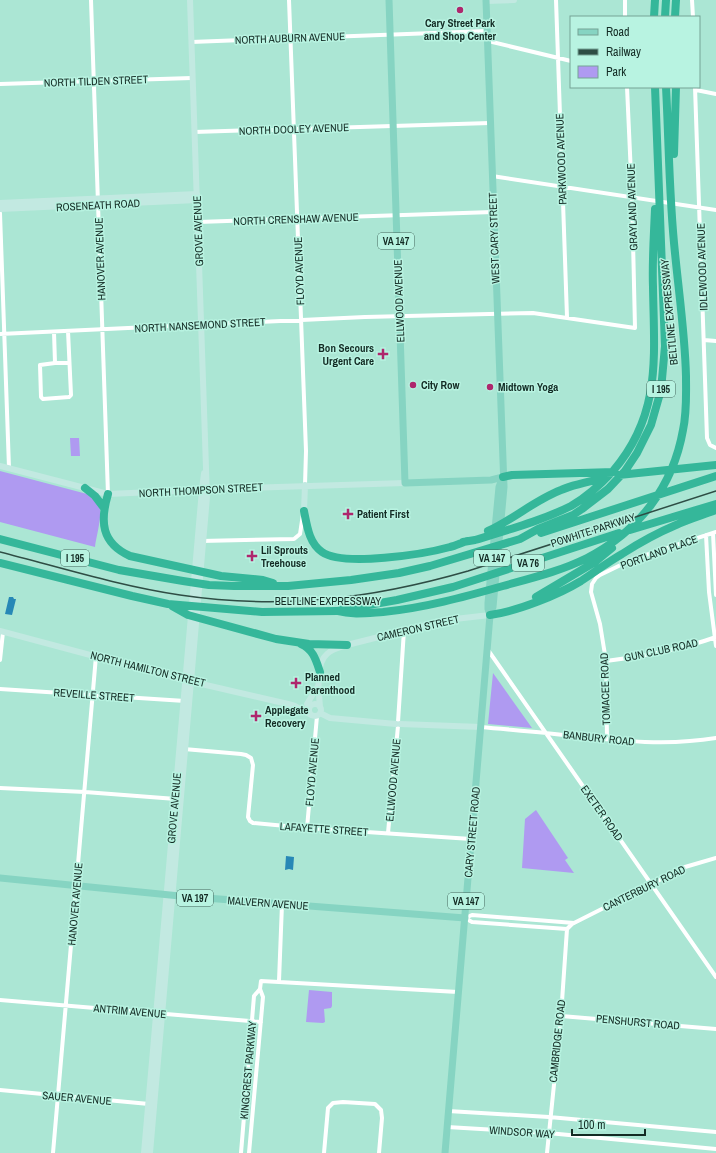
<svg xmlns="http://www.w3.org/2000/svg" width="716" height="1153" viewBox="0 0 716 1153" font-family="'Archivo Narrow',sans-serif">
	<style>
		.green { fill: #af9af1 }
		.water { fill: #2788b6 }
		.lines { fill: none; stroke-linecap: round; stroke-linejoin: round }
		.street { stroke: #fff; stroke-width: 4 }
		.secondary { stroke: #c2e9e1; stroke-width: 6 }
		.primary { stroke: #86d4c2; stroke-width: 7 }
		.highway { stroke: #35b79a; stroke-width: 8 }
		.rail { stroke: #2e4d44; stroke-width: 1.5 }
		.poi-dot { fill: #ae276d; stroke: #b8f3e1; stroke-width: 1.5 }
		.labels { text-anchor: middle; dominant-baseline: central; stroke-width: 3; stroke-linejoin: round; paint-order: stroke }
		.shield { fill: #b8f3e1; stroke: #44675d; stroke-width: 1 }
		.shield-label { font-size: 10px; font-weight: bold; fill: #132b24 }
		.poi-label { font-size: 11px; font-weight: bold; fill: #132b24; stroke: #b8f3e1; text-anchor: start }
		.street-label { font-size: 11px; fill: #132b24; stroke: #b8f3e1 }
	</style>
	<rect width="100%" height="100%" fill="#abe6d4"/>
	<!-- green -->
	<path class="green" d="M70,438H79L80,456H71Z
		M0,471L87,494C91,498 96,501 99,506C103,514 96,537 95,547L0,522Z
		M493,673L532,728L488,724Z
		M536,810L568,858L565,860L574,873L522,868L525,819Z
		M309,990L332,992V1006L331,1008L324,1009L325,1022L323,1023L306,1022Z"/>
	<!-- water -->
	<path class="water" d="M9,597H13L14,599H16L12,615L5,614Z
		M286,856L294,857L293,870L289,869L285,870Z"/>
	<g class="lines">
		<!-- street -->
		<path class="street" d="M91,0L108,494
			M289,0L306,451L305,485
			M556,0L567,317
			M625,0V17
			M692,0L693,17
			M488,41L571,61
			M191,42L487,31
			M0,84L192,78
			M695,87L707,438L710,445L716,448
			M696,90L716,94
			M194,132L490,123
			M492,176L716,210
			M0,213L9,468
			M198,222L493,212
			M54,332L55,363L40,365L41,397L43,399L69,397L71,395L68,331
			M0,334L365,317L533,313L635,328L632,197L627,87
			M704,340L716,341
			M55,363H69
			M713,533L716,595
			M706,535L709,592L716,646
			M201,541L294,539L300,534L303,514
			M488,650L716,977
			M0,660L3,632
			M606,661C644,656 680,650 716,637
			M0,689L185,701
			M398,722L404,630
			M481,727C512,730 542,732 573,736C621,741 668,746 716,738
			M607,739L606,661L600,624L591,592L592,584L596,578L600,575L631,560L716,532
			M184,749L241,754L246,755L251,758L253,765L248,817L250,821L253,823L307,828L471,839
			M0,788L85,792L176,799
			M307,828L317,716
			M388,833L398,726
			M465,918L472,915L574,923
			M465,918L472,922L567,929
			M567,929L572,924L685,867L716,858
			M279,981L282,904
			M0,1000L261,1022
			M561,1016L716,1029
			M0,1090L149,1104
			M448,1111L549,1117L716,1132
			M447,1127L548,1133L716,1149
			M53,1153L96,656
			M241,1153L254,996L260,989
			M249,1153L263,997L260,989L261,981L458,992
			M324,1153L328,1108L333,1103L343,1102L375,1104L381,1110L382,1118L379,1153
			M547,1153L561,1016L567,929"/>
		<!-- secondary -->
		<path class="secondary" d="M486,1L514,0
			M0,203L197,194
			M0,209L197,200
			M0,466L108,494L245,488L405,483
			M304,511L305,485
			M0,631L180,679L288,704L295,706L311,715
			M309 710a6 6 0 1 1 12 0a6 6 0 1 1-12 0Z
			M320,707C319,693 315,664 327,654C332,649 340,647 347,645L446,620L490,615
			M309,709L307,704L318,686
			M320,713L330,718L396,724
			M400,724L481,727
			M144,1153L202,490L204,473
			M150,1153L207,497L190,0"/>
		<!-- primary -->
		<path class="primary" d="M389,0L405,483L491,480L503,477
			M490,615L488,609V603L499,487L502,479
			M0,878L180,896L465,918
			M445,1153L490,615L493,607L504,487L486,0"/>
		<!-- highway -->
		<path class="highway" d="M654,17L655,0
			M665,17L666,0
			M675,17L676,0
			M674,154L676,87
			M619,475L716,465
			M503,477L512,475L614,472
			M85,488L95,496L104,508
			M108,494C100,521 101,543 130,556L221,576L263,580L273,583
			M304,511C307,526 309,543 322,552C343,567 425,554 450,547C455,546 461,543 467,541
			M630,530L716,504
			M488,531C514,519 535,500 561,490C575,484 591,481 606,478
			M541,533L716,476
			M0,539L119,570L183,581L209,585L234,586H288L351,580L399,573L430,566L520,539L538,529L573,515L582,509L608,489L625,471L637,453L651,425L661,390L665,346L655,87
			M463,542L475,540C507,530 541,521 571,506C587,497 601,484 613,471C662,414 654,356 653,287C652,261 654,235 655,209
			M0,563L132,596L168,604L262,612L337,611C352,615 367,613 383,612C424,608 464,597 503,586C532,578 561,571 587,558C639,531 673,487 683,430C687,412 686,394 686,376C685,335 679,294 675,253C669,198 669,142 666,87
			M536,597L595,562L612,548
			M172,606L188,615L276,639L309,644L347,645
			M340,610L397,600L453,587L619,533
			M490,615C518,611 558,595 581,581C595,572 608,562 622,554C639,543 657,533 676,525C689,519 703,515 716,510
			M301,644C313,649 316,660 320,672"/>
		<!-- rail -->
		<path class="rail" d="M0,552C59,567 119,586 180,595C281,610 371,599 468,571L716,491"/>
	</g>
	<!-- markers -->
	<g class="poi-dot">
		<circle cx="460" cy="10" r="4"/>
		<path d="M381 348h4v4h4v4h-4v4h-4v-4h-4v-4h4z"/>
		<circle cx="413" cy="385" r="4"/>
		<circle cx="490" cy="387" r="4"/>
		<path d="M346 508h4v4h4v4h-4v4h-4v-4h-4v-4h4z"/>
		<path d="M250 550h4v4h4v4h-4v4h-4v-4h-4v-4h4z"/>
		<path d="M294 677h4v4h4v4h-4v4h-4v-4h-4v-4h4z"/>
		<path d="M254 710h4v4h4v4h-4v4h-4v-4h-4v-4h4z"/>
	</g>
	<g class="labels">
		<!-- shield labels -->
		<g class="shield">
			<rect x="378" y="233" width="36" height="16" rx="3"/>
			<rect x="647" y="381" width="28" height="16" rx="3"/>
			<rect x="61" y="550" width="28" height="16" rx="3"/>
			<rect x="474" y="550" width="36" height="16" rx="3"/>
			<rect x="512" y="555" width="32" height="16" rx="3"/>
			<rect x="177" y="890" width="36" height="16" rx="3"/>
			<rect x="448" y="893" width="36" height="16" rx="3"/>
		</g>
		<g class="shield-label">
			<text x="396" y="241">VA 147</text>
			<text x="661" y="389">I 195</text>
			<text x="75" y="558">I 195</text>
			<text x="492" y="558">VA 147</text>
			<text x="528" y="563">VA 76</text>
			<text x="195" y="898">VA 197</text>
			<text x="466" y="901">VA 147</text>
		</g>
		<!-- poi labels -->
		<g class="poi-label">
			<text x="460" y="23" text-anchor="middle">Cary Street Park<tspan x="460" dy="13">and Shop Center</tspan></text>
			<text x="374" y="348" text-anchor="end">Bon Secours<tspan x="374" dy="13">Urgent Care</tspan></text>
			<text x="421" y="385">City Row</text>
			<text x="498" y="387">Midtown Yoga</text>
			<text x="357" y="514">Patient First</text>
			<text x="261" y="550">Lil Sprouts<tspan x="261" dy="13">Treehouse</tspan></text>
			<text x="305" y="677">Planned<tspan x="305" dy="13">Parenthood</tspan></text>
			<text x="265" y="710">Applegate<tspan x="265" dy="13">Recovery</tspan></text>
		</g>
		<!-- street labels -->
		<g class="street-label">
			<text transform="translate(290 38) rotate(-2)">NORTH AUBURN AVENUE</text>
			<text transform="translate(96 81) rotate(-2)">NORTH TILDEN STREET</text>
			<text transform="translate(294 129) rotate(-2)">NORTH DOOLEY AVENUE</text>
			<text transform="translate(561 159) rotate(-92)">PARKWOOD AVENUE</text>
			<text transform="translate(98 205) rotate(-3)">ROSENEATH ROAD</text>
			<text transform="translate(632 207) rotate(-92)">GRAYLAND AVENUE</text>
			<text transform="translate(296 219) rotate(-2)">NORTH CRENSHAW AVENUE</text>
			<text transform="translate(198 231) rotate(-92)">GROVE AVENUE</text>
			<text transform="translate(494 238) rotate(-92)">WEST CARY STREET</text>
			<text transform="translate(100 259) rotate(-92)">HANOVER AVENUE</text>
			<text transform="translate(702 267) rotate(-92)">IDLEWOOD AVENUE</text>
			<text transform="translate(299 271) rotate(-92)">FLOYD AVENUE</text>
			<text transform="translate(399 301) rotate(-92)">ELLWOOD AVENUE</text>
			<text transform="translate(669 312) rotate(-95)">BELTLINE EXPRESSWAY</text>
			<text transform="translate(200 325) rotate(-3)">NORTH NANSEMOND STREET</text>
			<text transform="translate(201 490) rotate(-3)">NORTH THOMPSON STREET</text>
			<text transform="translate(593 530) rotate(-18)">POWHITE PARKWAY</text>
			<text transform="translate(659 552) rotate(-20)">PORTLAND PLACE</text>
			<text x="328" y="601">BELTLINE EXPRESSWAY</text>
			<text transform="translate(418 628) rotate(-13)">CAMERON STREET</text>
			<text transform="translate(661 650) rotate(-12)">GUN CLUB ROAD</text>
			<text transform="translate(148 669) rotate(14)">NORTH HAMILTON STREET</text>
			<text transform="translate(605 689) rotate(-92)">TOMACEE ROAD</text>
			<text transform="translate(94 695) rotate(4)">REVEILLE STREET</text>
			<text transform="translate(599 738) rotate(6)">BANBURY ROAD</text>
			<text transform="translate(312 772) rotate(-85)">FLOYD AVENUE</text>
			<text transform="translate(393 780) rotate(-85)">ELLWOOD AVENUE</text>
			<text transform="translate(174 808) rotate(-85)">GROVE AVENUE</text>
			<text transform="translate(602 813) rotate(55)">EXETER ROAD</text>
			<text transform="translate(324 829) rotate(4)">LAFAYETTE STREET</text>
			<text transform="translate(472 832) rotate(-85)">CARY STREET ROAD</text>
			<text transform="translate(644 888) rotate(-26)">CANTERBURY ROAD</text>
			<text transform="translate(268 903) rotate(4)">MALVERN AVENUE</text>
			<text transform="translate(75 904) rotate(-85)">HANOVER AVENUE</text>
			<text transform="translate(130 1011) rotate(5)">ANTRIM AVENUE</text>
			<text transform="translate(638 1022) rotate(5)">PENSHURST ROAD</text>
			<text transform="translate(557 1041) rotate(-84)">CAMBRIDGE ROAD</text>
			<text transform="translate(248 1070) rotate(-85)">KINGCREST PARKWAY</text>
			<text transform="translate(77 1098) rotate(5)">SAUER AVENUE</text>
			<text transform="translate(522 1132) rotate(4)">WINDSOR WAY</text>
		</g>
	</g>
	<!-- legend -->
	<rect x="570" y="16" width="130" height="72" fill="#b8f3e1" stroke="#76a395"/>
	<rect x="578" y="29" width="20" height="6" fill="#86d4c2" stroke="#76a395"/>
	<text x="606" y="36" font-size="12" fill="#132b24">Road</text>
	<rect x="578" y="49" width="20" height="6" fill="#2e4d44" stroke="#76a395"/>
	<text x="606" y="56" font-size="12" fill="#132b24">Railway</text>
	<rect x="578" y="66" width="20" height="12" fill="#af9af1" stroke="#76a395"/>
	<text x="606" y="76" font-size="12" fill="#132b24">Park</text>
	<!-- scale -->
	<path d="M572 1129v6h73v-6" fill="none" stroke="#132b24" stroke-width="2"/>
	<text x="578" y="1129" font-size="12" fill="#132b24" stroke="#b8f3e1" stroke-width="3" paint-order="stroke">100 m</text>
</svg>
